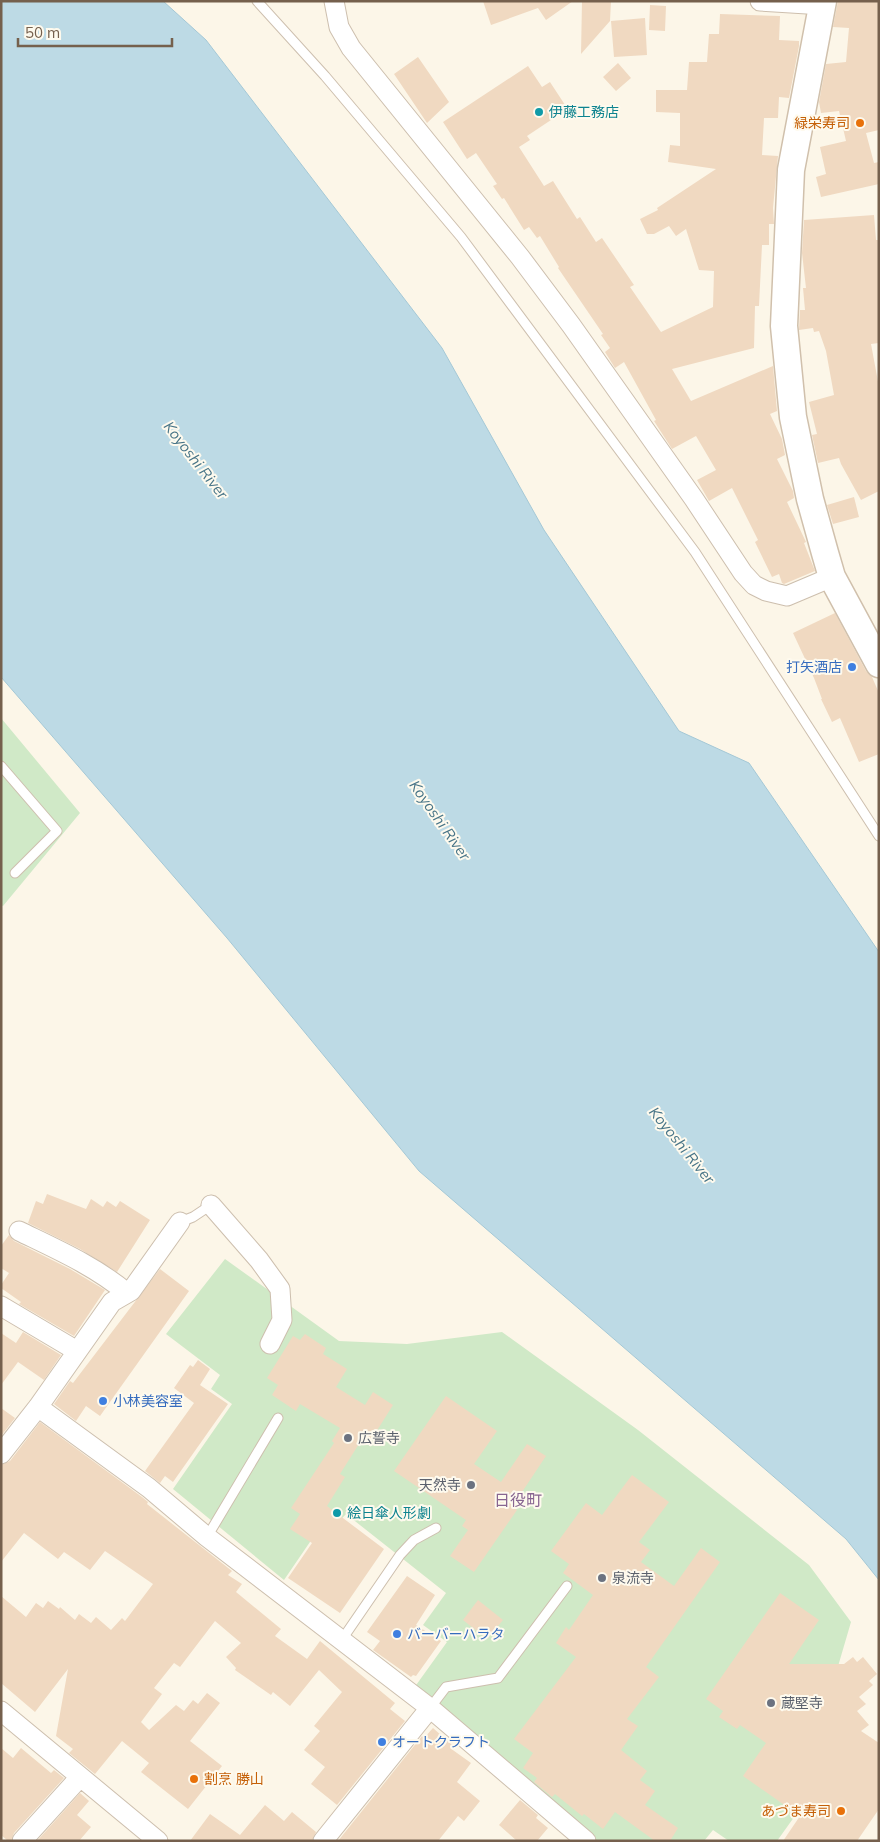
<svg xmlns="http://www.w3.org/2000/svg" width="880" height="1842" viewBox="0 0 880 1842" font-family="Mulish,'Noto Sans JP',sans-serif">
	<style>
		.green { fill: #d0e9c7 }
		.water { fill: #bddae5; stroke: #a4c8d6 }
		.building { fill: #f0d9c1 }
		.lines { fill: none; stroke-linecap: round; stroke-linejoin: round }
		.lane-casing { stroke: #cdbfae; stroke-width: 11 }
		.street-casing { stroke: #cdbfae; stroke-width: 21 }
		.secondary-casing { stroke: #d0c0ac; stroke-width: 29 }
		.lane { stroke: #fff; stroke-width: 9 }
		.street { stroke: #fff; stroke-width: 19 }
		.secondary { stroke: #fff; stroke-width: 26 }
		.culture-dot { fill: #0f9aa8; stroke: #fefaee; stroke-width: 2 }
		.food-dot { fill: #e8710a; stroke: #fefaee; stroke-width: 2 }
		.shop-dot { fill: #3f7fe0; stroke: #fefaee; stroke-width: 2 }
		.worship-dot { fill: #6b7280; stroke: #fefaee; stroke-width: 2 }
		.labels { text-anchor: middle; dominant-baseline: central; stroke-width: 4; stroke-linejoin: round; paint-order: stroke }
		.culture-label { font-size: 14px; fill: #0d838f; stroke: #fefaee; text-anchor: start }
		.food-label { font-size: 14px; fill: #c56008; stroke: #fefaee; text-anchor: end }
		.shop-label { font-size: 14px; fill: #366cbe; stroke: #fefaee; text-anchor: start }
		.worship-label { font-size: 14px; fill: #5b616d; stroke: #fefaee; text-anchor: start }
		.water-label { font-size: 15px; font-style: italic; fill: #477487; stroke: #fefaee }
		.quarter-label { font-size: 16px; fill: #876591; stroke: #fefaee }
	</style>
	<rect width="100%" height="100%" fill="#fcf6e8"/>
	<!-- green -->
	<path class="green" d="M1,718L80,813L3,906L1,905Z
		M225,1259L339,1341L407,1344L502,1332L638,1430L809,1565L851,1622L834,1680L827,1771L777,1841H729L713,1830L704,1841H596L414,1688L447,1642L423,1625L446,1593L346,1514L319,1543L312,1539L284,1580L173,1489L232,1404L211,1389L220,1375L166,1334Z"/>
	<!-- water -->
	<path class="water" d="M1,1H163L206,40L442,348L544,530L679,731L749,763L879,952V1580L846,1539L419,1171L227,938L1,677Z"/>
	<!-- building -->
	<path class="building" d="M483,1H573L546,20L538,8L491,25Z
		M582,1H611L610,21L581,54Z
		M838,1H879V130L866,133L874,163L879,162V184L821,197L816,177L826,174L820,147L846,141L839,111L821,113L819,102L826,64L846,62L849,28L833,27Z
		M650,5L666,6L665,31L649,30Z
		M720,14L780,16L779,40L799,41V46L789,98L779,97L778,118H764L762,155L778,156L773,208L774,224H769V245H762L759,306H755L754,348L672,369L691,401L773,366L777,411L770,414L782,439L785,455L777,459L793,491L794,498L787,502L806,542L804,543L815,571L784,584L782,583L779,574L772,577L755,542L758,540L732,488L709,501L697,480L716,470L696,436L672,449L654,421L656,420L624,362L615,368L605,352L610,348L601,335L603,334L558,268L559,267L540,236L537,238L529,227L524,230L504,198L502,199L493,186L497,184L476,153L467,159L443,122L528,66L542,87L550,82L569,111H552L551,120L527,136L530,140L519,147L544,186L553,181L577,219L580,217L596,242L602,238L634,285L630,287L661,332L713,307L714,271L699,270L686,229L676,236L669,226L654,234H647L640,219L658,210L657,208L716,169L668,162L670,145L680,146V113L656,112V90H687L689,62H707L709,34H719Z
		M645,18L647,55L614,57L611,21Z
		M418,57L449,102L427,123L394,74Z
		M618,63L631,78L616,91L603,77Z
		M874,215L876,240H879V343L871,344L879,387V491L861,500L841,464L839,458L818,463L812,435L817,434L809,402L834,395L826,351L819,331L814,332L813,328L799,330L800,310H805L803,288H806L802,253L804,220Z
		M854,497L859,517L833,524L827,505Z
		M835,613L866,671L872,677L879,693V754L859,762L840,718L832,722L821,699H822L814,678L793,633Z
		M47,1194L86,1209L91,1199L103,1207L107,1201L116,1207L120,1201L150,1220L117,1272L80,1249L28,1223L36,1201L43,1204Z
		M9,1235L14,1241L70,1269L105,1290L74,1336L19,1304L21,1302L1,1288V1285L9,1273L1,1268V1246Z
		M160,1269L189,1291L100,1416L86,1406L76,1421L54,1404L70,1381L73,1383Z
		M23,1332L61,1355L44,1380L18,1362L1,1385V1333L16,1343Z
		M305,1334L326,1348L323,1354L347,1369L336,1387L365,1405L373,1392L393,1405L371,1440L364,1436L340,1474L345,1477L327,1506L384,1549L340,1613L288,1578L312,1543L290,1529L300,1514L291,1508L334,1443L332,1441L340,1428L300,1404L296,1411L272,1395L278,1385L267,1378L293,1336L300,1340Z
		M198,1360L210,1369L200,1385L228,1404L173,1482L165,1476L160,1483L145,1471L194,1403L174,1388L190,1365L193,1367Z
		M446,1396L497,1431L474,1464L501,1482L527,1444L546,1456L512,1507L517,1510L474,1572L450,1556L468,1530L462,1526L466,1520L394,1471Z
		M1,1408L15,1418L1,1436Z
		M40,1422L142,1497L148,1502L147,1504L232,1571L228,1575L242,1584L236,1592L281,1629L275,1636L307,1659L320,1641L395,1703L390,1709L405,1721L337,1805L311,1784L325,1767L304,1750L320,1731L314,1726L342,1692L319,1670L290,1706L273,1692L271,1695L235,1670L236,1668L226,1657L241,1643L215,1621L180,1667L174,1663L154,1688L162,1694L141,1722L149,1730L176,1705L184,1711L193,1700L198,1704L207,1693L220,1703L190,1741L222,1766L188,1809L141,1772L149,1763L122,1741L95,1774L69,1753L73,1749L56,1736L68,1669L35,1712L1,1683V1596L26,1617L36,1603L43,1608L48,1601L59,1609L60,1607L75,1620L79,1614L91,1623L96,1617L111,1630L122,1618L125,1621L153,1584L105,1551L90,1570L64,1552L58,1559L24,1533L1,1562V1465L10,1461Z
		M632,1475L669,1502L639,1542L650,1550L641,1562L674,1586L701,1548L720,1562L646,1667L659,1677L627,1719L638,1726L621,1750L647,1771L640,1780L655,1791L645,1805L678,1828L670,1841H655L615,1812L603,1829L584,1814L582,1816L555,1794L552,1797L534,1782L537,1778L523,1768L533,1753L514,1739L576,1657L556,1643L566,1627L569,1630L593,1595L563,1573L569,1564L551,1551L586,1503L602,1515Z
		M407,1576L435,1595L416,1625L441,1641L416,1676L413,1675L411,1677L373,1650L380,1641L367,1632Z
		M780,1593L819,1620L789,1664H844L853,1657L857,1662L863,1657L877,1674L869,1681L873,1685L859,1697L866,1704L857,1711L869,1725L861,1731L879,1743V1809L857,1841H783L800,1816L743,1776L766,1743L740,1725L737,1729L719,1717L723,1711L706,1699Z
		M478,1600L503,1620L487,1639L463,1620Z
		M433,1728L452,1745L450,1748L471,1763L457,1782L480,1801L464,1821L458,1816L438,1841H338L422,1736L424,1738Z
		M1,1748L13,1758L21,1748L51,1773L54,1770L64,1778L14,1833L11,1841H8L1,1835Z
		M80,1793L89,1801L77,1815L91,1827L79,1841H37Z
		M520,1800L538,1815L536,1818L548,1828L537,1841H517L499,1825Z
		M265,1805L284,1821L292,1812L316,1832L312,1841H190L210,1814L240,1835Z"/>
	<g class="lines">
		<!-- lane casing -->
		<g class="lane-casing">
			<path id="lane" d="M257,1L325,76L461,237L695,552L879,836
				M1,766L57,831L15,873
				M180,1222L193,1217L211,1205
				M207,1537L278,1418
				M341,1641L400,1555L414,1540L436,1528
				M430,1708L446,1687L498,1678L567,1586"/>
		</g>
		<!-- street casing -->
		<g class="street-casing">
			<path id="street" d="M334,1L339,27L351,48L520,257L571,325L694,499L743,573L754,585L766,591L787,596L832,577
				M760,1L823,5
				M211,1205L259,1260L280,1289L282,1320L270,1344
				M19,1231C56,1249 95,1266 127,1293
				M1,1306L77,1351
				M38,1407L149,1488L207,1537L430,1708L586,1841
				M1,1454L38,1407L112,1302L131,1291L180,1222
				M1,1711L158,1841
				M22,1841L80,1777
				M323,1841L430,1708"/>
		</g>
		<!-- secondary casing -->
		<g class="secondary-casing">
			<path id="secondary" d="M823,1L791,170L784,326L793,417L810,499L825,553L832,577L879,664"/>
		</g>
		<!-- lane -->
		<use href="#lane" class="lane"/>
		<!-- street -->
		<use href="#street" class="street"/>
		<!-- secondary -->
		<use href="#secondary" class="secondary"/>
	</g>
	<!-- markers -->
	<g class="culture-dot">
		<circle cx="539" cy="112" r="5"/>
		<circle cx="337" cy="1513" r="5"/>
	</g>
	<g class="food-dot">
		<circle cx="860" cy="123" r="5"/>
		<circle cx="194" cy="1779" r="5"/>
		<circle cx="841" cy="1811" r="5"/>
	</g>
	<g class="shop-dot">
		<circle cx="852" cy="667" r="5"/>
		<circle cx="103" cy="1401" r="5"/>
		<circle cx="397" cy="1634" r="5"/>
		<circle cx="382" cy="1742" r="5"/>
	</g>
	<g class="worship-dot">
		<circle cx="348" cy="1438" r="5"/>
		<circle cx="471" cy="1485" r="5"/>
		<circle cx="602" cy="1578" r="5"/>
		<circle cx="771" cy="1703" r="5"/>
	</g>
	<g class="labels">
		<!-- culture labels -->
		<g class="culture-label">
			<text x="549" y="112">伊藤工務店</text>
			<text x="347" y="1513">絵日傘人形劇</text>
		</g>
		<!-- food labels -->
		<g class="food-label">
			<text x="850" y="123">緑栄寿司</text>
			<text x="204" y="1779" text-anchor="start">割烹 勝山</text>
			<text x="831" y="1811">あづま寿司</text>
		</g>
		<!-- shop labels -->
		<g class="shop-label">
			<text x="842" y="667" text-anchor="end">打矢酒店</text>
			<text x="113" y="1401">小林美容室</text>
			<text x="407" y="1634">バーバーハラタ</text>
			<text x="392" y="1742">オートクラフト</text>
		</g>
		<!-- worship labels -->
		<g class="worship-label">
			<text x="358" y="1438">広誓寺</text>
			<text x="461" y="1485" text-anchor="end">天然寺</text>
			<text x="612" y="1578">泉流寺</text>
			<text x="781" y="1703">蔵堅寺</text>
		</g>
		<!-- water labels -->
		<g class="water-label">
			<text transform="translate(196 460) rotate(52)">Koyoshi River</text>
			<text transform="translate(440 820) rotate(55)">Koyoshi River</text>
			<text transform="translate(682 1145) rotate(51)">Koyoshi River</text>
		</g>
		<!-- quarter labels -->
		<g class="quarter-label">
			<text x="518" y="1500">日役町</text>
		</g>
	</g>
	<!-- border -->
	<rect width="880" height="1842" fill="none" stroke="#75604d" stroke-width="5"/>
	<!-- scale -->
	<path d="M18 38v8h154v-8" fill="none" stroke="#75604d" stroke-width="2.5"/>
	<text x="25" y="38" font-size="15" fill="#75604d" stroke="#fefaee" stroke-width="4" paint-order="stroke">50 m</text>
</svg>
